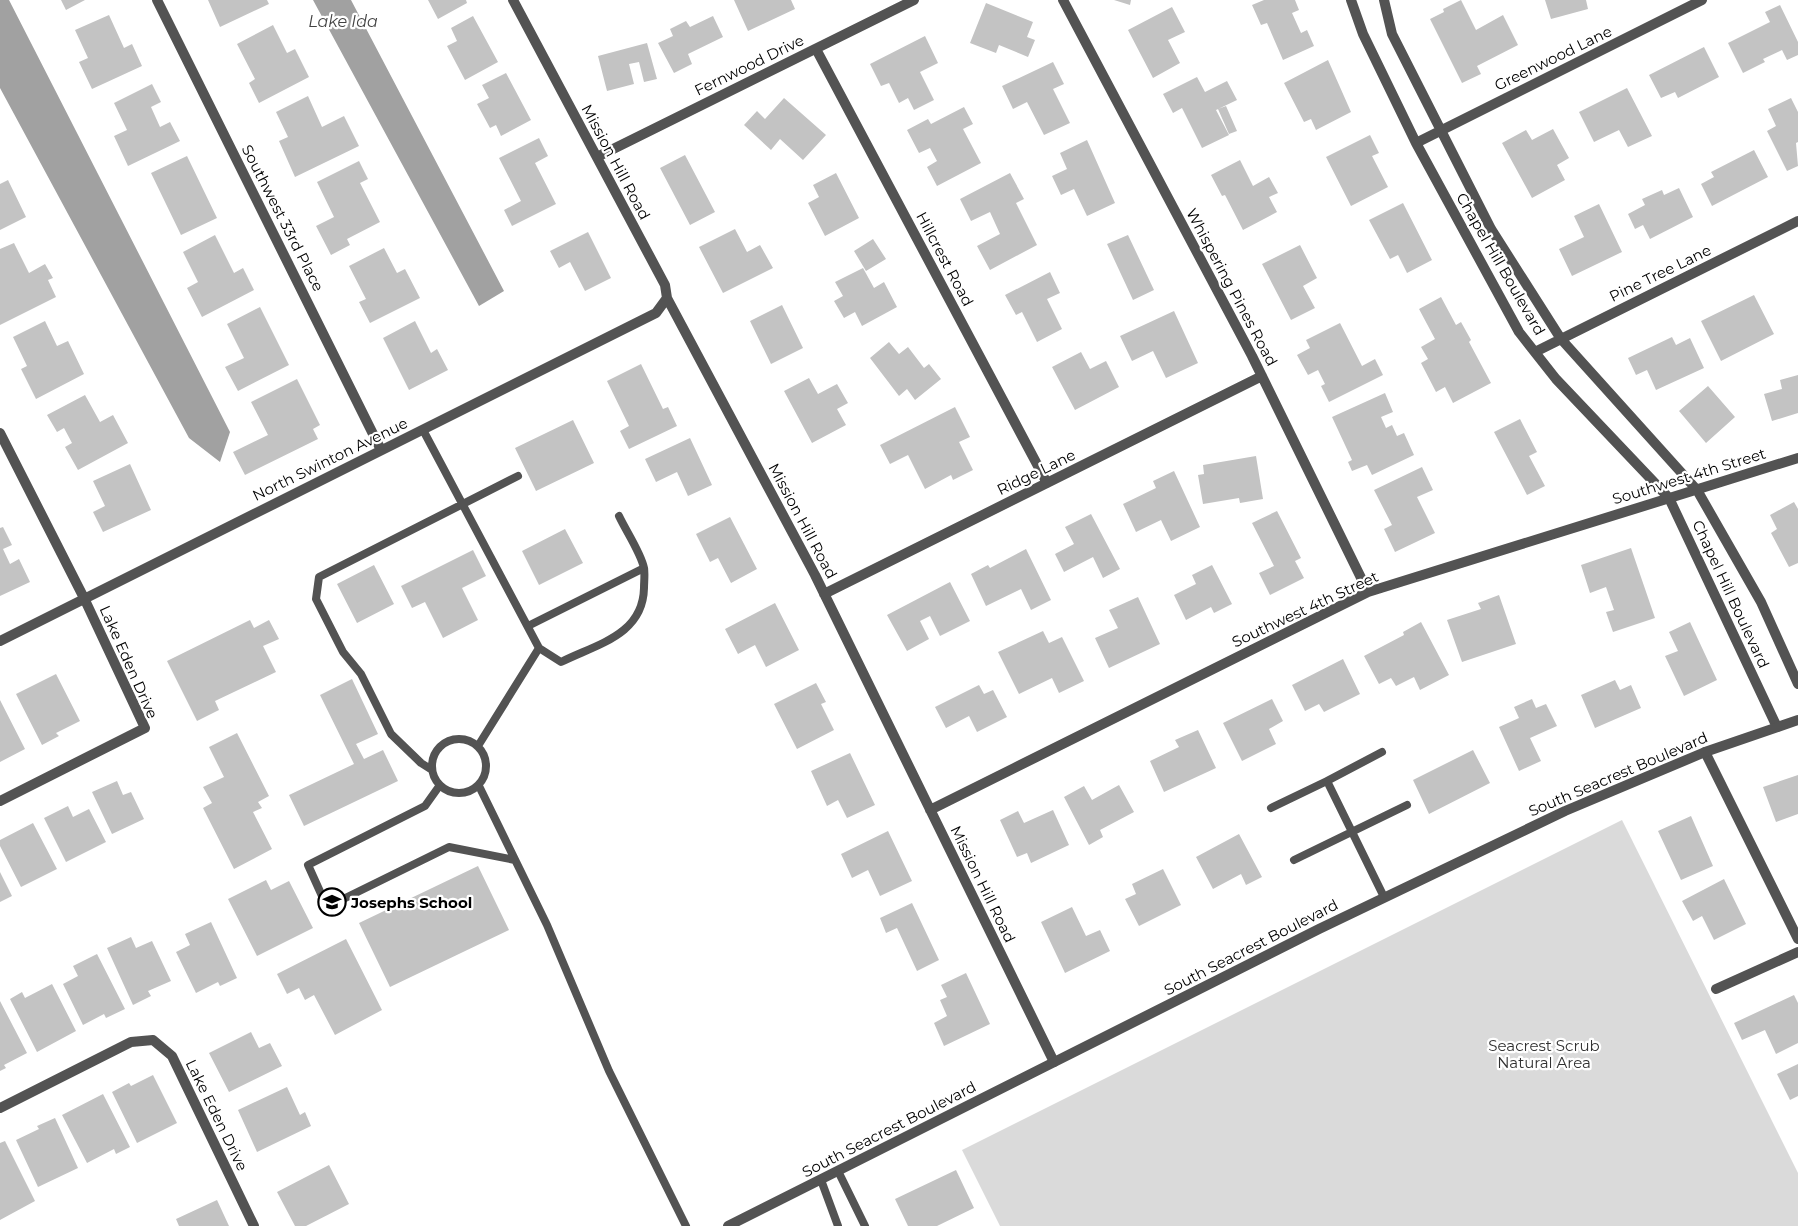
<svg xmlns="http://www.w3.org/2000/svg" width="1798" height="1226" viewBox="0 0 1798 1226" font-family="Montserrat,sans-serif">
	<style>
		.green { fill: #dadada }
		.water { fill: #a1a1a1 }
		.building { fill: #c3c3c3 }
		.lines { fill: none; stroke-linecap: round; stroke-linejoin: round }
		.service { stroke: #535353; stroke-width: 8 }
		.minor { stroke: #535353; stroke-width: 10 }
		.tertiary { stroke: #535353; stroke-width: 10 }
		.labels { text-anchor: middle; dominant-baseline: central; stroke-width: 4.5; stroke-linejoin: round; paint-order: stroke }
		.street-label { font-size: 15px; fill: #000; stroke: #fff }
		.poi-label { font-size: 15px; font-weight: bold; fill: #000; stroke: #fff; text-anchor: start }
		.park-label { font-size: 15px; fill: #313131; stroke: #fff }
		.water-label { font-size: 16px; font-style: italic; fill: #424242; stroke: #fff }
	</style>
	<rect width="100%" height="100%" fill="#fff"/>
	<!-- green -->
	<path class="green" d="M1622,820L1798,1173V1226H1000L962,1150Z"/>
	<!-- water -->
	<path class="water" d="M0,0H9L230,432L220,462L189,438L0,88Z
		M313,0H351L504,291L479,306Z"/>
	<!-- building -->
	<path class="building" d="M61,0H85L66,10Z
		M208,0H267L269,4L220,27Z
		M428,0H466L467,3L438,19Z
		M734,0H791L795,9L748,31Z
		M1114,0H1131L1130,5Z
		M1264,0H1295L1299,10L1292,13L1301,33L1307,30L1314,46L1283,60L1267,23L1261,25L1252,5Z
		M1461,0L1476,30L1503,15L1518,45L1477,66L1481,74L1462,83L1430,19L1444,12L1443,9Z
		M1545,0H1586L1588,9L1551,19Z
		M986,3L1033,22L1027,37L1035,40L1028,57L999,45L996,53L970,43Z
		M1780,5L1798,42V55L1787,60L1782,50L1763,59L1765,62L1743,73L1728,43L1770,22L1765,12Z
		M1172,7L1185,32L1168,40L1180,63L1153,78L1128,30Z
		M109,15L124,48L132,44L142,66L92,89L79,62L88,58L75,30Z
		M473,16L498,62L465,80L447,46L457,41L451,28Z
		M713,16L723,37L688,54L692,64L674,73L658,43L673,36L670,29L686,21L690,27Z
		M273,25L287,53L295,49L309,77L259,103L249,83L255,79L237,44Z
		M925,36L938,63L920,72L934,100L914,110L908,98L899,103L889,83L881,86L870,64Z
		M647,43L657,79L644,82L639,62L629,64L634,84L607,91L598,56Z
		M1704,47L1719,77L1678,98L1675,92L1661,98L1649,75Z
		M1328,60L1351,112L1316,130L1311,119L1304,122L1284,83Z
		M1053,62L1064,84L1053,89L1070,123L1044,135L1027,102L1013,109L1002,86Z
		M506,73L531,120L501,136L496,125L490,128L477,104L489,98L482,85Z
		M1197,77L1205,92L1227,81L1237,100L1216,110L1229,135L1202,148L1182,108L1173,113L1163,94Z
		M152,84L161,102L151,107L160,127L170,122L180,141L128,166L114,136L127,130L114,103Z
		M1627,88L1652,136L1628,147L1619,130L1594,142L1579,112Z
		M308,96L322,127L344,116L359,146L295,177L279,141L288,137L276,112Z
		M784,98L826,135L803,160L780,139L771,150L744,125L757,111L765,119Z
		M1791,98L1798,112V142L1796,143L1798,166L1787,171L1767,131L1776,126L1768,109Z
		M1226,106L1237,131L1229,134L1218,109Z
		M964,107L973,124L963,129L981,163L937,186L927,167L937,161L930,148L919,153L907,130L928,119L931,124Z
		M1553,129L1569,158L1557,165L1565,180L1532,198L1502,143L1526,130L1532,140Z
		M1370,135L1379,153L1372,156L1388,187L1351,206L1326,157Z
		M539,138L548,156L535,163L556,204L512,226L504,210L521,201L499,158Z
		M1087,140L1115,203L1087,216L1074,189L1061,195L1052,176L1067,169L1060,153Z
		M1754,150L1768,177L1712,206L1701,184L1714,177L1711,172Z
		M685,155L715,212L690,225L660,168Z
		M187,156L217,218L181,235L151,173Z
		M1240,160L1253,186L1269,177L1278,193L1269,197L1277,212L1243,230L1225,195L1222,196L1211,175Z
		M359,161L368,179L360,183L380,222L347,239L350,245L331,255L316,226L334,217L317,182Z
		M836,173L859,218L825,236L808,203L819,197L813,185Z
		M1010,173L1024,199L1016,203L1037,245L990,270L977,246L1000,234L990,212L971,221L960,199Z
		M8,180L26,217L0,230V184Z
		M1679,188L1693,217L1650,239L1643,225L1635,229L1628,214L1645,205L1642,199L1662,190L1664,195Z
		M1403,203L1432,260L1407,273L1398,255L1390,259L1369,220Z
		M1599,204L1622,252L1572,276L1559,249L1584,237L1574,216Z
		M735,229L747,252L760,245L773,268L723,293L699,247Z
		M588,232L611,278L585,291L570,262L559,268L550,251Z
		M215,235L234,273L243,268L254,290L202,317L187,288L198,282L183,252Z
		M1128,235L1154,290L1133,300L1107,244Z
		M873,239L886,259L866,271L854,251Z
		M14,243L29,273L45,264L53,278L48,280L56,297L0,325V249Z
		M1300,245L1317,278L1303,286L1315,308L1291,320L1262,264Z
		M384,248L397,273L405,269L420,298L370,323L359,302L366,299L349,266Z
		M863,268L874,288L884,282L897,307L862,326L855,312L844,318L834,301L843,296L835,282Z
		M1050,272L1060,293L1047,299L1062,329L1037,342L1022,312L1016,315L1005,295Z
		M1754,295L1774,334L1721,361L1701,321Z
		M1441,297L1456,325L1461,322L1471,340L1469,342L1491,383L1453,403L1445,387L1436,392L1421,363L1428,359L1421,347L1435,339L1419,309Z
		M782,305L803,348L771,364L750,321Z
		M260,307L289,365L238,391L225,367L244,358L227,324Z
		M1174,311L1198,363L1166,378L1153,351L1132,361L1120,336Z
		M45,321L57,346L68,341L84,374L36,399L21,369L27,366L13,337Z
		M415,321L431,353L437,349L448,370L409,390L383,338Z
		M1340,323L1362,366L1375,359L1383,375L1329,402L1321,386L1325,384L1318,370L1308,375L1297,355L1310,348L1306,340Z
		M1672,337L1676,345L1690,338L1704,368L1656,390L1647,370L1636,375L1628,358Z
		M889,342L899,354L908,347L924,368L929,364L941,379L915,400L907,389L899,396L870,358Z
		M1081,352L1090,369L1106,361L1119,387L1075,410L1052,367Z
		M641,364L663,409L668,407L677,426L629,449L620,431L629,426L607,381Z
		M1798,375V413L1772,421L1764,394L1782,389L1780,380Z
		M809,378L818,394L837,384L848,403L837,409L846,425L812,443L784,391Z
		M297,379L320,425L313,429L318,439L245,475L233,452L268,435L251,402Z
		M1708,386L1735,417L1706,443L1679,411Z
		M1385,393L1393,412L1381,417L1386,428L1392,425L1397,436L1404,433L1414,455L1372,475L1367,465L1352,471L1348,462L1352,460L1332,417Z
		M85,395L100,422L113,415L128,443L78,470L65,447L72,443L64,428L57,432L47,415Z
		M955,407L970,437L959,442L973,470L953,480L951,475L925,489L908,455L890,464L880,445Z
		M1520,419L1537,452L1529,456L1545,486L1527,495L1494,432Z
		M573,420L594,463L536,491L515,448Z
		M690,438L712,485L688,496L677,472L656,482L645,459Z
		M1256,456L1263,499L1240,503L1239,498L1203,504L1198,475L1204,474L1203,465Z
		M130,464L151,510L103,532L93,512L105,506L93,481Z
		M1422,467L1433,490L1417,497L1435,533L1395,552L1384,529L1392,525L1374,490Z
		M1174,471L1200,527L1171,541L1161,520L1136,532L1123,504L1156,488L1153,481Z
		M1794,502L1798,509V563L1789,567L1771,533L1777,529L1770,515Z
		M1277,511L1301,558L1295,561L1304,578L1270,595L1259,573L1274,566L1252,523Z
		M1091,514L1120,569L1103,578L1093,557L1064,572L1055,554L1074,544L1065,527Z
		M730,517L757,569L731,583L718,558L710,562L696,534Z
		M3,527L12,545L3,549L10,564L19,559L30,582L0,596V528Z
		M565,529L583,563L539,585L522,551Z
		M1631,548L1655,618L1613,632L1606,612L1614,610L1606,587L1590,593L1581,565Z
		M1026,549L1051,600L1031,610L1021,589L986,606L971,574L988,565L990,568Z
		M473,550L486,576L462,588L478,620L443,638L425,602L412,608L401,586Z
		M374,565L394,604L357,623L337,584Z
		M1212,565L1232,604L1214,613L1211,607L1186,620L1174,595L1196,584L1192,575Z
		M950,582L970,621L940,636L930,616L920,621L929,639L907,651L887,615Z
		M1499,595L1516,644L1462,662L1447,620L1481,609L1478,603Z
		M1138,597L1160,644L1109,668L1095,638L1118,628L1109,610Z
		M775,603L799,650L766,667L755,645L738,654L725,629Z
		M250,620L254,628L269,620L279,639L263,646L276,672L215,701L219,710L197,721L167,661Z
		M1421,622L1449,675L1420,690L1414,677L1396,686L1391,678L1379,684L1364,656L1404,635L1403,632Z
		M1690,622L1717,680L1684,696L1665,656L1678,651L1669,632Z
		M1043,631L1049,643L1062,637L1084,681L1059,693L1052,678L1019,694L998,652Z
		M1343,659L1360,694L1324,712L1319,704L1305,711L1292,685Z
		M56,674L80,721L56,733L59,736L42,745L16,694Z
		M352,679L378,734L356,744L364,759L383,750L398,781L304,826L289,795L354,764L320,695Z
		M1615,680L1620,690L1631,685L1641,708L1595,728L1581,695Z
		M816,683L826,702L821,704L834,730L797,749L774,704Z
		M979,685L984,694L993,690L1007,717L977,732L969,716L946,728L935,707Z
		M1272,699L1283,721L1269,729L1276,744L1242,761L1223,723Z
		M1532,699L1536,708L1546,704L1557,726L1530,738L1541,761L1519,771L1499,727L1519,718L1514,707Z
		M0,700L25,749L0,762Z
		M1198,730L1216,768L1164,792L1150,761L1179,747L1175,740Z
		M237,733L269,796L258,802L262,808L253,812L272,849L234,869L203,808L212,803L203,787L224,777L209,747Z
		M1473,750L1490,783L1429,814L1413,780Z
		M850,753L875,805L847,818L838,800L827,806L811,771Z
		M1798,775V814L1776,822L1763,787Z
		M117,781L123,795L131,792L144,819L112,834L92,792Z
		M1119,785L1134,812L1100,830L1103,837L1089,845L1064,797L1084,786L1092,800Z
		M68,806L73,817L89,809L106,842L66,862L44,818Z
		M1053,810L1069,845L1031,863L1027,853L1017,857L1000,820L1018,811L1024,823Z
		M1691,816L1713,866L1681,880L1658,831Z
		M33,823L57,869L21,887L0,846V840Z
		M888,831L912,881L880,896L868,870L852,878L841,854Z
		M1239,834L1262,877L1246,885L1241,874L1213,889L1196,857Z
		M478,866L509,930L390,987L359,923Z
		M1163,869L1181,905L1139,926L1125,899L1136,894L1132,884Z
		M0,872L12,896L0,902Z
		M1724,879L1746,924L1714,940L1702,916L1693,921L1682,901Z
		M266,880L271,890L289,881L313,928L257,956L228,899Z
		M912,903L939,960L917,971L897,928L886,933L880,918Z
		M1072,907L1086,936L1100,930L1110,951L1065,973L1041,922Z
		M211,922L237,978L220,986L218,982L196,993L176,952L190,945L185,934Z
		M131,937L136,948L152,941L171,981L148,991L151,996L133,1005L107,948Z
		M346,939L382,1010L335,1035L314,995L305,1000L299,988L287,994L277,974Z
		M97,954L125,1009L106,1018L104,1014L83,1025L63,984L78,976L73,966Z
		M966,973L990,1024L944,1046L934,1023L947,1016L940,1000L947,997L941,985Z
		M52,984L76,1031L37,1052L10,999L22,992L25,998Z
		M1794,995L1798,1003V1043L1776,1054L1765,1030L1742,1040L1734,1023Z
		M0,1001L27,1053L4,1065L6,1068L0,1071Z
		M251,1032L259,1048L270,1043L282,1066L229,1092L209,1053Z
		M1798,1064V1096L1790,1100L1777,1074Z
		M153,1075L177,1123L137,1143L112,1092L129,1083L131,1086Z
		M287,1087L300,1115L305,1112L311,1126L257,1152L238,1110Z
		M103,1094L130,1147L116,1154L114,1149L87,1163L62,1115Z
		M55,1118L78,1168L38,1187L16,1140L39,1129L37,1126Z
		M5,1141L35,1201L0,1220V1143Z
		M329,1165L349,1204L306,1226H295L277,1192Z
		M956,1170L974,1208L937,1226H908L895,1199Z
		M217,1200L229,1226H179L176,1219Z"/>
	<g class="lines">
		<!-- service -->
		<path class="service" d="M423,430L539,648L478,746
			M528,626L644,568
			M539,648L561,662C597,644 643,635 644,588C644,582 645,574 644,568C641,553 626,531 619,516
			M432 766a27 27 0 1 1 54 0a27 27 0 1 1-54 0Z
			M1382,752L1327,781L1384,897
			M432,770L421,763L391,734L361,674L343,652L316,599L319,577L518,476
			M440,785L425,806L308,865L327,907L449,847L515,860
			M479,786L547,925L609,1071L686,1226
			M1271,808L1327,781
			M1294,860L1407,805
			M838,1171L865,1226
			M821,1180L838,1226"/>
		<!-- minor -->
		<path class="minor" d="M157,0L381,450
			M513,0L665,285L667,298L815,575L1054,1062
			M1063,0L1252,356L1368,592
			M1351,0L1363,34L1416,143L1519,332L1556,379L1669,498L1777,727
			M1384,0L1392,34L1491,229L1561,339L1697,490L1761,602L1798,684
			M816,49L1047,483
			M1416,143L1702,0
			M597,157L914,0
			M1535,352L1798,221
			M0,433L84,598L145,728L0,801
			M824,594L1262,376
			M0,641L656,313L667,298
			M1705,752L1798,939
			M930,810L1368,592L1798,458
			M1716,989L1798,952
			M0,1108L131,1042L153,1040L172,1056L254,1226"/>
		<!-- tertiary -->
		<path class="tertiary" d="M728,1226L1319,929L1565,811L1705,752L1798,720"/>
	</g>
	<!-- icons -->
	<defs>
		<g id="school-ring" transform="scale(1.4375)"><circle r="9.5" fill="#fff" stroke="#000" stroke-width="1.5"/><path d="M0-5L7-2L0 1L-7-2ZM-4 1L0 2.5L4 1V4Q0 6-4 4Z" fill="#000"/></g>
	</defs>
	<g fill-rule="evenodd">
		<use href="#school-ring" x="332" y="902"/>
	</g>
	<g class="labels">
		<!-- street labels -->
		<g class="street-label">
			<text transform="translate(1553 58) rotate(-26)">Greenwood Lane</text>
			<text transform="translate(749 65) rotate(-26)">Fernwood Drive</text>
			<text transform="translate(616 162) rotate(62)">Mission Hill Road</text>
			<text transform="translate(283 218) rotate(63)">Southwest 33rd Place</text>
			<text transform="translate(945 259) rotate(62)">Hillcrest Road</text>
			<text transform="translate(1501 264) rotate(60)">Chapel Hill Boulevard</text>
			<text transform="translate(1660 273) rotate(-26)">Pine Tree Lane</text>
			<text transform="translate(1232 287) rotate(62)">Whispering Pines Road</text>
			<text transform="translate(330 459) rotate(-26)">North Swinton Avenue</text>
			<text transform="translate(1036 472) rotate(-26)">Ridge Lane</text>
			<text transform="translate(1689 476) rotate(-17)">Southwest 4th Street</text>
			<text transform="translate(803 521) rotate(62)">Mission Hill Road</text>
			<text transform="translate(1731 594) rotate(65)">Chapel Hill Boulevard</text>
			<text transform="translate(1305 609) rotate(-25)">Southwest 4th Street</text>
			<text transform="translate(129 662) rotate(66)">Lake Eden Drive</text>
			<text transform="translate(1618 774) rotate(-23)">South Seacrest Boulevard</text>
			<text transform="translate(983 884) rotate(64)">Mission Hill Road</text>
			<text transform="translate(1251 947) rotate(-27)">South Seacrest Boulevard</text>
			<text transform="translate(217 1115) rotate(64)">Lake Eden Drive</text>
			<text transform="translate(889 1129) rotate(-27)">South Seacrest Boulevard</text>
		</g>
		<!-- poi labels -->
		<g class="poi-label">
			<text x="351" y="902">Josephs School</text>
		</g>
		<!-- park labels -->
		<g class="park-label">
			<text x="1544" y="1045">Seacrest Scrub<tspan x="1544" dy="17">Natural Area</tspan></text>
		</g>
		<!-- water labels -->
		<g class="water-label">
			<text x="343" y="21">Lake Ida</text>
		</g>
	</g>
</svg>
